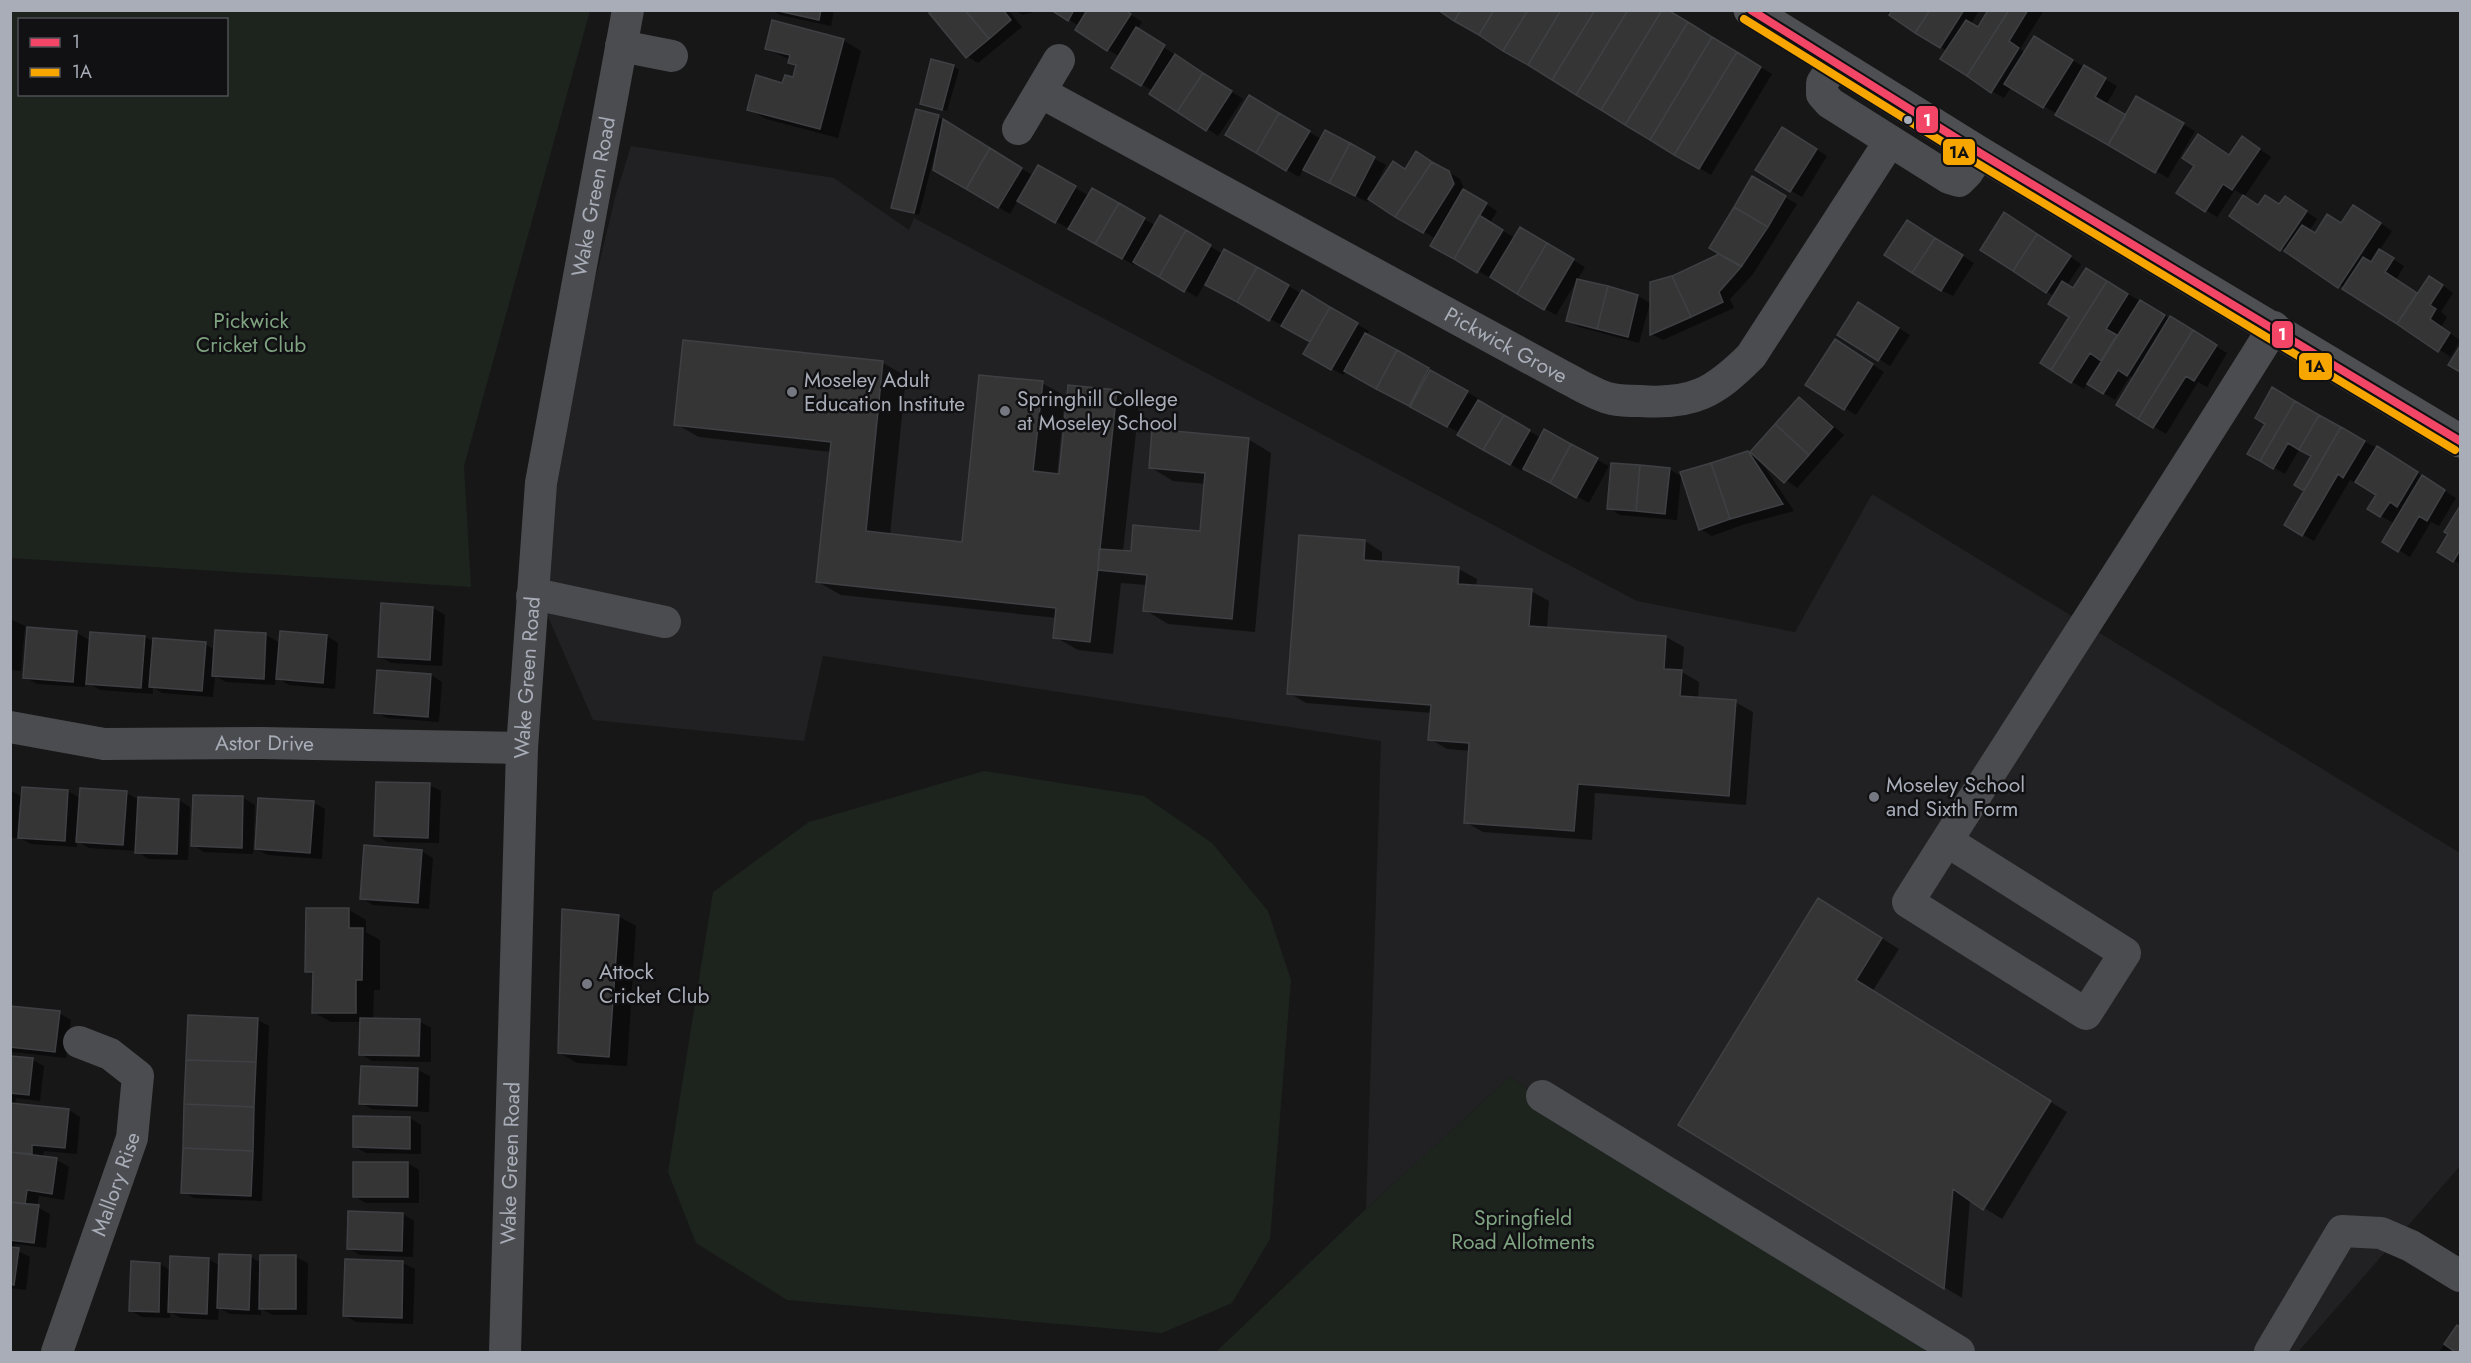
<svg xmlns="http://www.w3.org/2000/svg" width="2471" height="1363" viewBox="0 0 2471 1363" font-family="Jost,sans-serif">
	<style>
		.built { fill: #212123 }
		.green { fill: #1d241e; fill-rule: evenodd }
		.shadow { fill: #0007 }
		.building { fill: #353536; stroke: #3f4043; stroke-width: 1.5 }
		.lines { fill: none; stroke-linecap: round; stroke-linejoin: round }
		.minor { stroke: #4b4c50; stroke-width: 32 }
		.major { stroke: #4d4f52; stroke-width: 33 }
		.bus-1-casing { stroke: #111113; stroke-width: 12 }
		.bus-2-casing { stroke: #111113; stroke-width: 12 }
		.bus-1 { stroke: #f34667; stroke-width: 8 }
		.bus-2 { stroke: #f7a600; stroke-width: 8 }
		.bus-dot { fill: #a8adb8; stroke: #111113; stroke-width: 2 }
		.poi-dot { fill: #757880; stroke: #111113; stroke-width: 2 }
		.labels { text-anchor: middle; dominant-baseline: central; stroke-width: 5; stroke-linejoin: round; paint-order: stroke }
		.street-label { font-size: 21px; fill: #a8adb8; stroke: #111113 }
		.park-label { font-size: 21px; fill: #7fa381; stroke: #111113 }
		.poi-label { font-size: 21px; fill: #a8adb8; stroke: #111113; text-anchor: start }
		.line-badge { stroke: #111113; stroke-width: 2 }
		.badge-label { font-size: 16px; text-anchor: middle; font-weight: bold; fill: #fff }
		.pale-badge-label { font-size: 16px; text-anchor: middle; font-weight: bold; fill: #111 }
	</style>
	<rect width="100%" height="100%" fill="#171717"/>
	<!-- built -->
	<path class="built" d="M631,146L834,178L909,230L914,218L1637,601L1795,632L1872,494L2460,853V1166L2298,1352H1947L1510,1077L1366,1209L1381,741L823,656L804,741L593,720L543,605L545,486L616,194Z"/>
	<!-- green -->
	<path class="green" d="M10,11H590L464,466L471,587L11,558ZM20,20H226V94H20Z
		M984,771L1144,796L1212,843L1268,911L1291,980L1270,1239L1232,1303L1162,1333L787,1300L696,1243L668,1172L713,892L809,822Z
		M1510,1077L1947,1352H1216L1366,1209Z"/>
	<!-- shadow -->
	<path class="shadow" d="M772,10H834L831,26L780,15Z
		M935,10H1008L1022,27L978,63L967,56Z
		M1015,10H1041L1023,15Z
		M1054,10H1124L1142,22L1137,30L1243,99L1218,136L1153,91L1113,67L1120,57L1077,30L1079,26Z
		M1441,10H1666L1772,74L1711,175Z
		M1884,10H1976L1978,12L1971,24L1979,29L2011,10H2044L2020,49L2025,53L2034,38L2117,86L2106,105L2127,117L2137,98L2195,131L2168,178L2011,87L2004,98L1992,91L1942,58L1947,51Z
		M843,40L861,51L838,138L766,119L749,109L794,79L797,67L789,62L790,60L766,48Z
		M953,66L959,70L947,111L921,103Z
		M1250,97L1321,139L1325,132L1386,165L1372,193L1374,194L1406,170L1417,153L1460,179L1465,191L1497,211L1490,223L1515,238L1520,229L1585,267L1556,315L1432,245L1436,239L1369,197L1367,202L1304,168L1299,177L1227,135Z
		M938,117L1034,176L1039,167L1089,196L1092,190L1156,226L1160,217L1223,254L1225,251L1369,331L1367,335L1479,399L1477,401L1541,438L1545,431L1609,466L1589,503L1524,467L1522,471L1459,435L1460,433L1346,371L1343,375L1305,353L1312,342L1205,283L1197,297L1136,262L1134,265L1018,200L1010,214L998,207L938,150L936,149L919,215L893,207Z
		M1794,135L1827,156L1802,197L1790,190Z
		M2254,145L2271,157L2244,197L2259,207L2297,205L2317,219L2309,231L2315,234L2365,213L2392,231L2379,251L2404,266L2396,280L2418,295L2441,284L2453,293L2441,312L2447,317L2441,327L2460,340L2451,357L2231,215L2244,196L2235,190L2217,217L2206,210L2230,156Z
		M1752,178L1797,204L1753,274L1730,299L1734,308L1663,340L1651,334L1723,254Z
		M2016,221L2081,264L2067,285L2074,290L2098,276L2227,353L2207,387L2198,382L2166,434L2118,404L2134,378L2130,376L2115,400L2087,383L2084,389L2042,363L2071,316L2054,296L1982,249Z
		M1919,229L1974,263L1953,296L1941,290Z
		M1578,280L1638,296L1650,303L1639,343L1579,327L1568,321Z
		M1870,310L1910,335L1890,366L1879,359Z
		M685,342L883,363L906,376L890,535L963,543L1042,383L1065,396L1057,475L1061,476L1116,391L1139,405L1123,552L1132,553L1201,533L1206,484L1173,481L1150,467L1248,439L1271,453L1255,632L1168,624L1145,610L1147,585L1121,583L1113,654L1078,650L1055,637L1057,618L841,595L818,582L831,452L699,437L676,424Z
		M1847,348L1884,372L1856,415L1845,408Z
		M2273,390L2389,455L2456,498L2439,526L2431,522L2410,557L2384,541L2395,524L2369,509L2378,495L2357,482L2356,483L2350,480L2314,541L2286,525L2306,491L2313,456L2300,448L2285,474L2249,453L2267,423Z
		M1800,399L1811,406L1844,435L1797,488L1760,460L1794,511L1742,525L1712,536L1701,529L1747,453L1757,458Z
		M1669,469L1681,476L1677,520L1620,515L1609,508Z
		M2460,509V564L2439,551L2450,534L2446,531Z
		M1365,541L1382,552V563L1459,569L1477,579L1476,587L1531,591L1549,601L1547,628L1666,637L1684,647L1682,672L1699,682L1698,699L1735,702L1753,712L1746,805L1595,793L1592,840L1483,832L1465,822L1470,751L1447,749L1430,739L1432,713L1306,703L1289,693Z
		M382,605L433,608L445,615L442,666L391,663L379,656Z
		M10,619L25,626L21,671L10,670Z
		M77,633L91,641L145,637L154,642L205,644L215,650L266,635L280,643L327,636L338,643L335,689L289,685L276,677L275,685L226,682L215,676L213,697L162,693L153,687V694L100,690L85,681V687L37,684L25,677Z
		M431,675L442,682L439,722L387,718L375,712Z
		M429,785L441,791L439,843L387,842L376,835Z
		M23,788L68,791L80,798L126,793L139,800H179L190,807L188,860L148,859L137,851L89,848L77,841V847L31,844L20,838L22,805L19,804L17,838H10V790L22,797Z
		M243,798L255,805L253,854L204,852L193,845Z
		M314,803L325,809L322,859L268,855L256,849Z
		M421,851L433,858L429,909L373,905L361,898Z
		M349,910L366,920V932L380,940V990H374L373,1020L419,1021L431,1028V1062L372,1061L361,1054L362,1022H331L313,1012L314,975L307,971Z
		M1836,910L1899,949L1872,992L2067,1112L2002,1219L1970,1199L1962,1298L1680,1124Z
		M618,916L636,926L627,1066L577,1063L560,1053Z
		M10,1007L59,1013L71,1020L66,1058L12,1052L11,1057L33,1060L44,1066L40,1101L16,1098L15,1105L69,1110L80,1117L77,1154L44,1151L43,1158L57,1160L69,1167L64,1200L39,1196L37,1207L50,1214L46,1248L15,1244L14,1249L30,1257L26,1290L10,1288Z
		M258,1020L269,1026L262,1201L194,1198L183,1192Z
		M362,1067L418,1070L430,1076L429,1112L372,1109L360,1103Z
		M410,1118L421,1125V1154L366,1153L354,1146Z
		M408,1163L419,1170V1203H366L354,1196Z
		M403,1214L414,1221L413,1257L360,1255L348,1248Z
		M220,1256L251,1257L261,1263V1256L296,1257L308,1263L307,1315H273L261,1309V1315L230,1314L219,1308L218,1320L181,1318L170,1312V1318L142,1317L130,1310L160,1264L171,1271L209,1259L220,1266Z
		M346,1260L403,1263L415,1269L413,1324L356,1322L344,1315Z
		M2460,1324V1352H2439Z"/>
	<!-- building -->
	<path class="building" d="M774,10H821L819,20Z
		M932,10H965L989,39L966,58L929,13Z
		M965,10H1003L1011,20L989,39Z
		M1051,10H1074L1068,21Z
		M1087,10H1126L1131,14L1107,51L1075,30Z
		M1438,10H1461L1454,21Z
		M1461,10H1494L1479,35L1454,21Z
		M1494,10H1528L1503,51L1479,35Z
		M1528,10H1561L1528,65L1503,51Z
		M1561,10H1595L1552,80L1528,65Z
		M1595,10H1628L1576,95L1552,80Z
		M1628,10H1662L1601,110L1576,95Z
		M1662,10H1668L1688,22L1625,125L1601,110Z
		M1892,10H1930L1915,33L1889,15Z
		M1930,10H1964L1940,48L1915,33Z
		M1988,10H2009L1967,76L1940,59L1966,20L1978,27Z
		M2009,10H2028L2009,41L2019,48L1991,93L1967,76Z
		M772,20L844,39L820,129L747,110L756,75L782,83L785,75L793,77L796,65L788,63L790,55L765,49Z
		M1688,22L1712,37L1650,140L1625,125Z
		M1136,27L1165,45L1141,86L1111,68Z
		M2034,36L2073,60L2043,108L2004,84Z
		M1712,37L1737,52L1674,155L1650,140Z
		M1737,52L1761,67L1699,169L1674,155Z
		M1175,54L1203,73L1177,112L1149,94Z
		M931,59L954,65L942,110L920,104Z
		M2084,65L2106,78L2095,97L2126,115L2108,145L2055,115Z
		M1203,73L1232,91L1206,131L1177,112Z
		M1249,95L1279,113L1256,153L1225,135Z
		M2136,96L2184,123L2155,173L2108,145Z
		M916,109L939,115L914,213L891,208Z
		M1279,113L1310,131L1286,171L1256,153Z
		M943,119L990,148L966,189L933,170Z
		M1782,127L1817,149L1790,192L1755,170Z
		M1325,130L1350,143L1329,183L1303,170Z
		M2198,134L2229,155L2242,136L2260,149L2232,190L2223,184L2205,212L2176,193L2194,166L2182,158Z
		M1350,143L1375,157L1355,196L1329,183Z
		M990,148L1022,168L998,208L966,189Z
		M1416,151L1432,162L1395,217L1368,199L1393,161L1405,169Z
		M1432,162L1449,171L1454,184L1423,233L1395,217Z
		M1038,165L1076,186L1055,223L1017,201Z
		M1752,176L1786,196L1768,227L1734,207Z
		M1092,188L1119,203L1095,244L1068,229Z
		M1463,189L1487,203L1454,259L1430,246Z
		M2243,195L2258,205L2265,195L2279,204L2285,196L2307,211L2280,251L2229,216Z
		M1119,203L1145,218L1122,259L1095,244Z
		M2353,205L2381,223L2338,288L2284,251L2302,225L2315,233L2327,214L2341,223Z
		M1734,207L1768,227L1741,267L1709,248Z
		M2004,212L2037,234L2013,271L1980,250Z
		M1160,215L1186,230L1159,277L1133,262Z
		M1479,215L1503,230L1477,273L1454,259Z
		M1907,220L1935,238L1912,273L1884,255Z
		M1520,227L1547,243L1517,294L1490,277Z
		M1186,230L1211,245L1184,292L1159,277Z
		M2037,234L2071,256L2046,293L2013,271Z
		M1935,238L1963,255L1941,291L1912,273Z
		M1547,243L1574,259L1544,310L1517,294Z
		M1224,249L1257,267L1237,302L1205,285Z
		M2379,249L2394,258L2385,272L2417,293L2397,324L2342,289L2363,257L2371,262Z
		M1719,254L1742,266L1719,292L1723,302L1691,317L1672,276Z
		M1257,267L1289,285L1269,321L1237,302Z
		M2086,268L2107,281L2051,370L2040,363L2069,317L2048,304L2062,281L2073,288Z
		M1672,276L1691,317L1650,335V282Z
		M2429,276L2443,285L2430,305L2436,309L2430,319L2450,333L2438,352L2397,324Z
		M1577,279L1608,286L1597,329L1566,321Z
		M2107,281L2128,294L2106,329L2117,335L2101,361L2090,353L2071,383L2051,370Z
		M1608,286L1638,295L1628,337L1597,329Z
		M1302,290L1330,307L1310,342L1281,326Z
		M2140,300L2165,315L2127,376L2118,370L2103,394L2087,384Z
		M1858,302L1899,328L1878,361L1837,335Z
		M1330,307L1358,323L1331,370L1303,354Z
		M2170,316L2193,330L2138,419L2116,405Z
		M2193,330L2217,345L2194,381L2186,376L2153,428L2138,419Z
		M1365,333L1397,350L1376,389L1344,371Z
		M1835,339L1873,364L1844,410L1805,385Z
		M683,340L883,361L866,531L962,542L979,375L1043,381L1033,471L1059,474L1068,385L1117,390L1090,642L1053,638L1056,608L816,582L831,442L674,425Z
		M2460,346V372L2448,365Z
		M1397,350L1429,368L1409,406L1376,389Z
		M1430,370L1468,391L1447,427L1410,407Z
		M2272,387L2295,401L2260,461L2247,454L2265,424L2255,418Z
		M1799,397L1833,427L1809,455L1775,424Z
		M1478,400L1504,415L1483,450L1457,435Z
		M2295,401L2319,415L2299,450L2288,443L2273,469L2260,461Z
		M1504,415L1530,430L1510,465L1483,450Z
		M2319,415L2341,427L2304,491L2294,485L2311,456L2299,450Z
		M1775,424L1809,455L1784,483L1750,452Z
		M2341,427L2365,441L2343,478L2338,474L2302,536L2284,525Z
		M1152,429L1249,438L1232,619L1143,611L1147,575L1098,570L1099,549L1131,551L1133,525L1200,531L1205,473L1149,468Z
		M1544,429L1571,444L1550,483L1523,469Z
		M1571,444L1598,458L1576,498L1550,483Z
		M2377,446L2418,472L2397,507L2390,502L2380,517L2367,509L2376,495L2355,482Z
		M1748,451L1783,504L1730,519L1711,463Z
		M1611,463L1640,465L1636,511L1607,509Z
		M1711,463L1730,519L1699,530L1680,472Z
		M1640,465L1670,468L1665,514L1636,511Z
		M2422,475L2445,490L2427,521L2419,516L2398,552L2382,542Z
		M2460,506V550L2453,562L2437,552L2448,534L2444,532Z
		M1299,535L1365,540L1364,560L1459,567L1458,584L1532,589L1529,626L1666,636L1664,669L1682,670L1680,696L1736,700L1729,796L1578,784L1574,831L1464,823L1469,743L1428,740L1431,705L1287,694Z
		M381,603L433,607L430,660L378,657Z
		M27,627L77,631L73,682L23,678Z
		M215,630L266,633L264,679L212,676Z
		M280,631L327,635L323,683L276,679Z
		M90,632L145,636L141,688L86,684Z
		M153,638L206,642L202,691L149,687Z
		M377,670L431,674L428,717L374,713Z
		M376,782L430,783L428,838L374,836Z
		M22,787L68,790L65,841L18,838Z
		M80,788L127,791L123,845L76,842Z
		M193,795L243,796L242,848L191,846Z
		M138,797L179,799L177,854L135,853Z
		M258,798L314,801L310,853L255,849Z
		M364,845L422,850L418,903L360,899Z
		M1818,898L1882,938L1856,980L2051,1101L1983,1210L1953,1189L1944,1289L1678,1125Z
		M306,908H349V928H363L362,980H356V1013H312L313,972H305Z
		M562,909L619,915L609,1057L558,1053Z
		M10,1006L60,1011L55,1052L10,1047Z
		M188,1015L258,1018L256,1062L186,1060Z
		M360,1018L420,1019L419,1056L359,1055Z
		M10,1056L33,1058L29,1095L10,1093Z
		M186,1060L256,1062L254,1107L184,1104Z
		M361,1066L418,1068L417,1106L359,1104Z
		M10,1103L69,1109L65,1148L32,1145V1154L10,1152Z
		M184,1104L254,1107L253,1151L183,1148Z
		M353,1116L410,1117V1149L353,1147Z
		M183,1148L253,1151L251,1196L181,1193Z
		M10,1152L57,1158L52,1194L27,1190L25,1204L10,1202Z
		M353,1162H408V1197H353Z
		M10,1202L39,1205L34,1243L10,1240Z
		M348,1211L403,1213L402,1251L347,1249Z
		M10,1247L19,1248L14,1285L10,1284Z
		M219,1254L251,1255L249,1310L217,1308Z
		M260,1255H296V1309H259Z
		M170,1256L209,1258L207,1314L168,1312Z
		M345,1259L403,1261L402,1318L343,1316Z
		M131,1261L160,1263L159,1312L129,1311Z
		M2457,1325L2460,1327V1352H2455L2444,1344Z"/>
	<g class="lines">
		<!-- minor -->
		<g class="minor">
			<path d="M621,46L672,56"/>
			<path d="M1835,63L1822,83V94L1830,103L1949,178L1959,181L1967,173L1980,153"/>
			<path id="s1" d="M1042,93L1566,378C1580,385 1597,396 1612,399C1621,401 1631,401 1640,401C1693,405 1715,392 1751,356L1890,141"/>
			<path d="M1018,129L1059,60"/>
			<path d="M532,596H544L665,622"/>
			<path id="s2" d="M10,727L104,744L262,743L522,748"/>
			<path d="M1947,841L2125,953L2086,1014L1908,902C2029,710 2154,520 2274,327"/>
			<path d="M1542,1096L1959,1352"/>
			<path id="s3" d="M57,1352L132,1138L138,1076L110,1054L79,1042"/>
			<path id="s4" d="M505,1352L522,748L541,483L628,10"/>
			<path d="M2270,1352L2342,1231L2381,1233L2411,1246L2460,1276"/>
		</g>
		<!-- major -->
		<path class="major" d="M1750,10L1980,153L2460,441"/>
		<!-- bus-1 casing -->
		<g class="bus-1-casing">
			<path id="bus-1" d="M1751,10L1980,153L2460,441"/>
		</g>
		<!-- bus-2 casing -->
		<g class="bus-2-casing">
			<path id="bus-2" d="M1744,19L1975,162L2455,450"/>
		</g>
		<!-- bus-1 -->
		<use href="#bus-1" class="bus-1"/>
		<!-- bus-2 -->
		<use href="#bus-2" class="bus-2"/>
	</g>
	<!-- markers -->
	<circle class="bus-dot" cx="1908" cy="120" r="5"/>
	<g class="poi-dot">
		<circle cx="792" cy="392" r="6"/>
		<circle cx="1005" cy="411" r="6"/>
		<circle cx="1874" cy="797" r="6"/>
		<circle cx="587" cy="984" r="6"/>
	</g>
	<g class="labels">
		<!-- street labels -->
		<g class="street-label">
			<text stroke="none"><textPath href="#s4" startOffset="1161">Wake Green Road</textPath></text>
			<text stroke="none"><textPath href="#s1" startOffset="528">Pickwick Grove</textPath></text>
			<text stroke="none"><textPath href="#s4" startOffset="675">Wake Green Road</textPath></text>
			<text stroke="none"><textPath href="#s2" startOffset="256">Astor Drive</textPath></text>
			<text stroke="none"><textPath href="#s4" startOffset="189">Wake Green Road</textPath></text>
			<text stroke="none"><textPath href="#s3" startOffset="178">Mallory Rise</textPath></text>
		</g>
		<!-- park labels -->
		<g class="park-label">
			<text x="251" y="321">Pickwick<tspan x="251" dy="24">Cricket Club</tspan></text>
			<text x="1523" y="1218">Springfield<tspan x="1523" dy="24">Road Allotments</tspan></text>
		</g>
		<!-- poi labels -->
		<g class="poi-label">
			<text x="804" y="380">Moseley Adult<tspan x="804" dy="24">Education Institute</tspan></text>
			<text x="1017" y="399">Springhill College<tspan x="1017" dy="24">at Moseley School</tspan></text>
			<text x="1886" y="785">Moseley School<tspan x="1886" dy="24">and Sixth Form</tspan></text>
			<text x="599" y="972">Attock<tspan x="599" dy="24">Cricket Club</tspan></text>
		</g>
	</g>
	<g class="line-badge">
		<rect x="1915" y="105" width="24" height="29" rx="6" fill="#f34667"/>
		<rect x="1942" y="138" width="34" height="28" rx="6" fill="#f7a600"/>
		<rect x="2271" y="320" width="23" height="29" rx="6" fill="#f34667"/>
		<rect x="2298" y="352" width="35" height="29" rx="6" fill="#f7a600"/>
	</g>
	<g class="badge-label">
		<text x="1927" y="126">1</text>
		<text x="2282" y="340">1</text>
	</g>
	<g class="pale-badge-label">
		<text x="1959" y="158">1A</text>
		<text x="2315" y="372">1A</text>
	</g>
	<!-- border -->
	<rect width="2471" height="1363" fill="none" stroke="#a8adb8" stroke-width="24"/>
	<!-- legend -->
	<rect x="18" y="18" width="210" height="78" fill="#111113" stroke="#4d4f55" stroke-width="1.5"/>
	<rect x="30" y="38" width="30" height="9" fill="#f34667" stroke="#4d4f55" stroke-width="1.5"/>
	<text x="72" y="48" font-size="18" fill="#a8adb8">1</text>
	<rect x="30" y="68" width="30" height="9" fill="#f7a600" stroke="#4d4f55" stroke-width="1.5"/>
	<text x="72" y="78" font-size="18" fill="#a8adb8">1A</text>
</svg>
